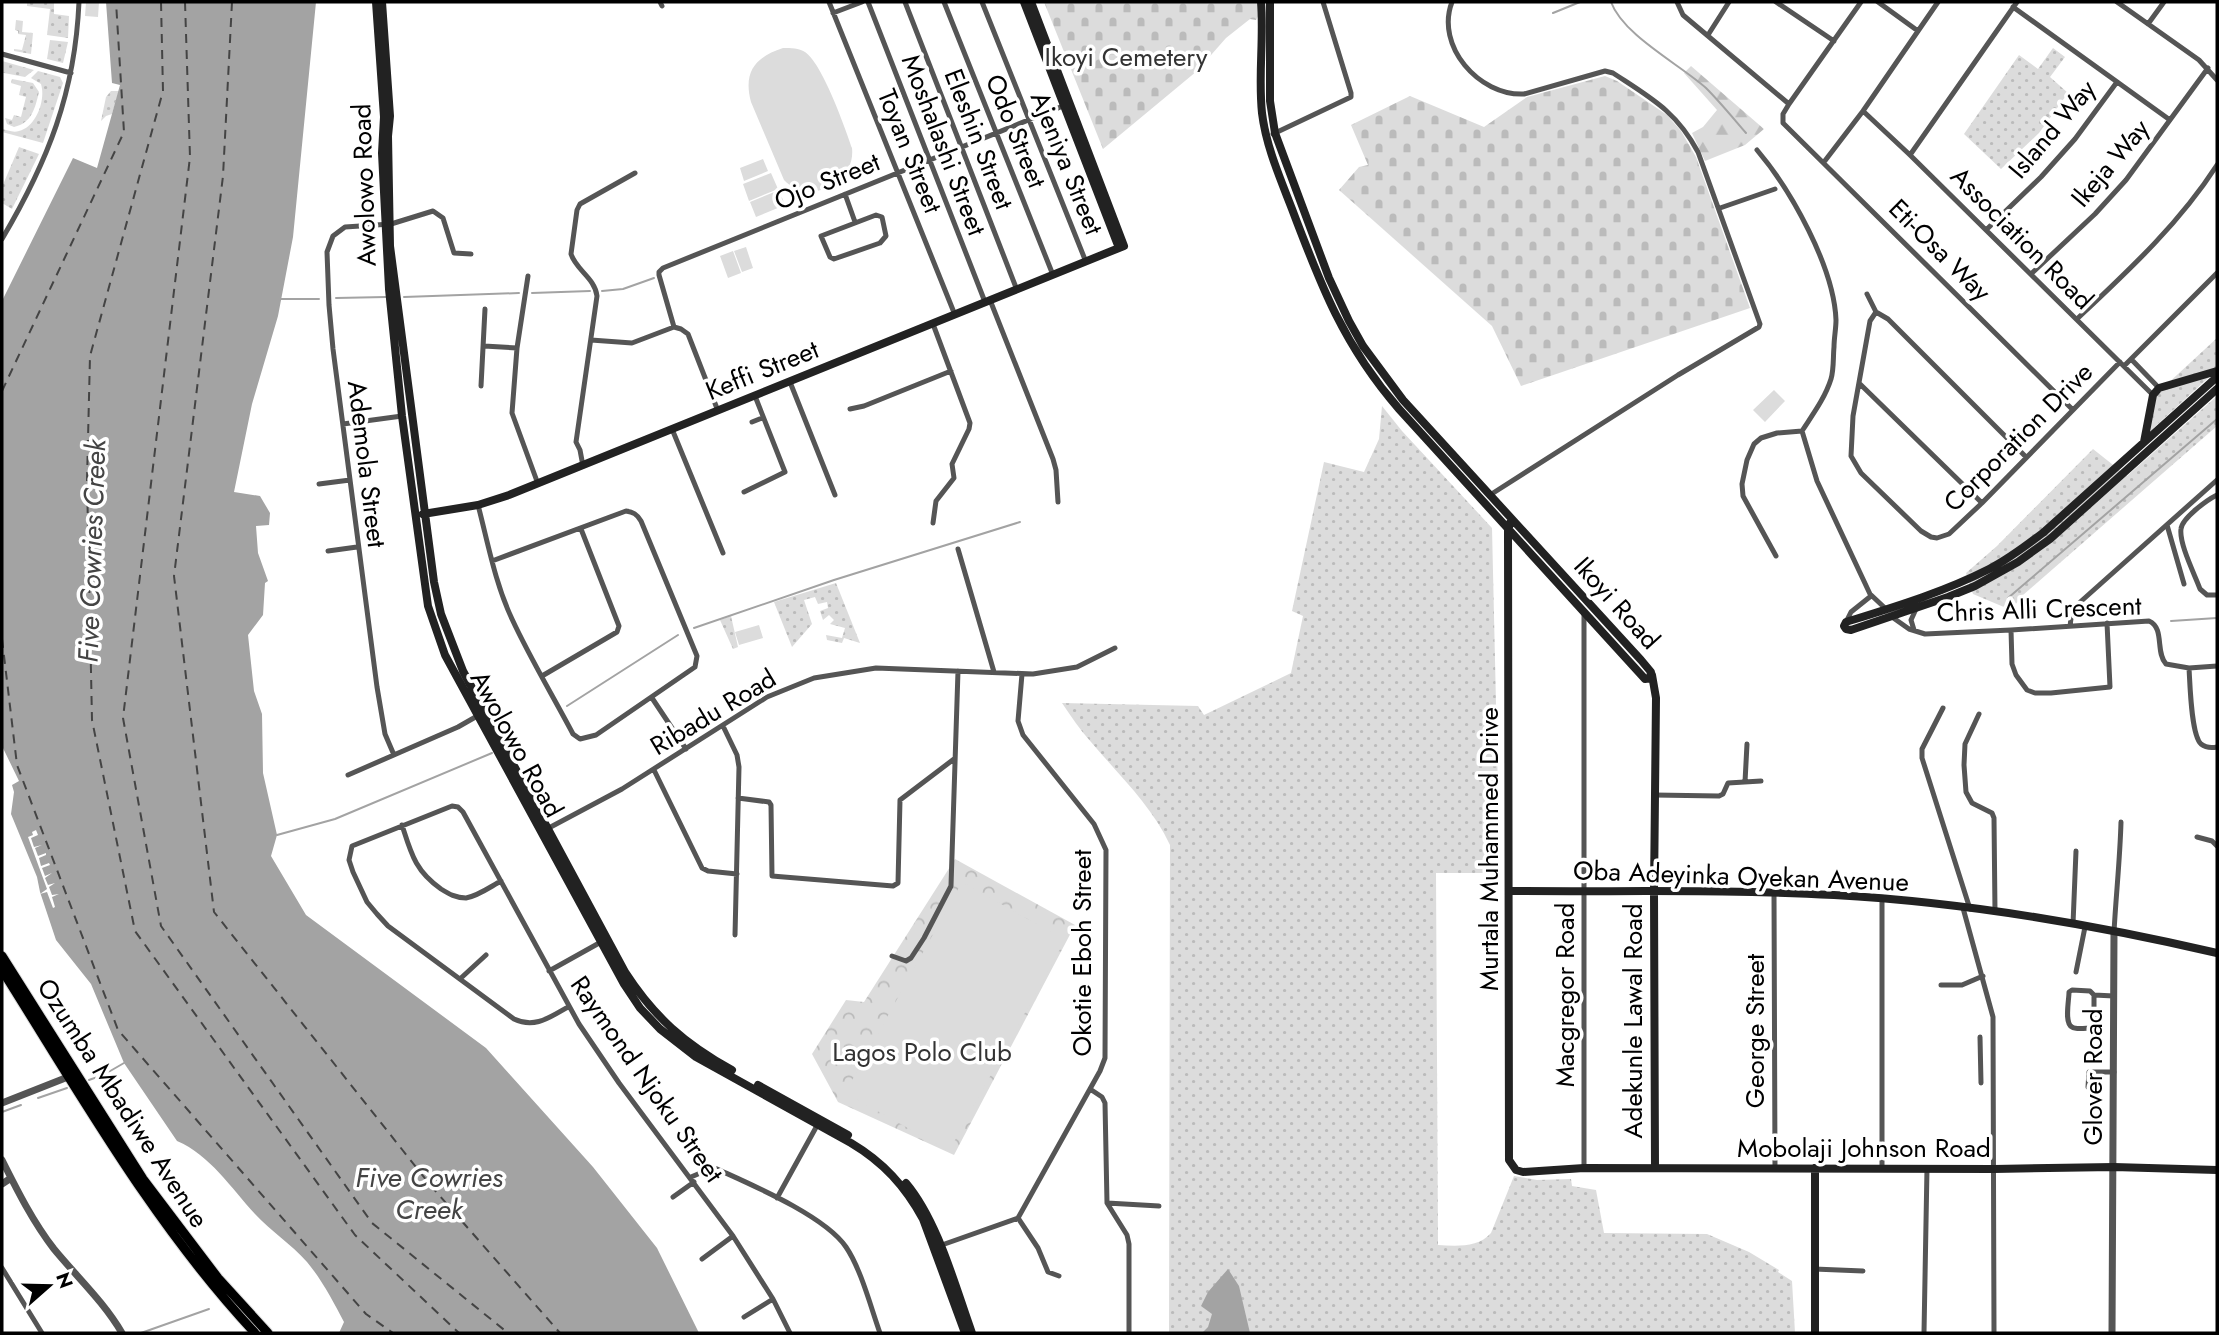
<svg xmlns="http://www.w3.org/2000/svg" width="2219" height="1335" viewBox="0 0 2219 1335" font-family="Jost,sans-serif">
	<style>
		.grass { fill: url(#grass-dots) }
		.forest { fill: url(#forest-firs) }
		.cemetery { fill: url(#cemetery-stones) }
		.park { fill: url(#park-crowns) }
		.garden { fill: #dcdcdc }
		.water { fill: #a3a3a3 }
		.pier { fill: #fff }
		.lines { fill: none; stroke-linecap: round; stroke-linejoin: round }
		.stream { stroke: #a3a3a3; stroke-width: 2 }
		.ferry { stroke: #444; stroke-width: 2; stroke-dasharray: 9 7; stroke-linecap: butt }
		.trunk-casing { stroke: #dbdbdb; stroke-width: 11 }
		.minor { stroke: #555; stroke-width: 5 }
		.tertiary { stroke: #555; stroke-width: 7 }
		.secondary { stroke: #222; stroke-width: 8 }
		.trunk { stroke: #000; stroke-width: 9 }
		.labels { text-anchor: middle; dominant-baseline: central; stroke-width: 7; stroke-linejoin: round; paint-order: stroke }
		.park-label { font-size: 26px; fill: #333; stroke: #fff }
		.street-label { font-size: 26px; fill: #000; stroke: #fff }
		.water-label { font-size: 28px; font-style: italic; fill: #444; stroke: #fff }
	</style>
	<defs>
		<pattern id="grass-dots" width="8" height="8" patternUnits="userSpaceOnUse" patternTransform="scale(1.75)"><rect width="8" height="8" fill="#dcdcdc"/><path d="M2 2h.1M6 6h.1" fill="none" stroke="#bbb" stroke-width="1.8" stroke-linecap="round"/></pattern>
		<pattern id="forest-firs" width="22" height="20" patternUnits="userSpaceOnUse" patternTransform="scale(1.75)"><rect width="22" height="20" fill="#dcdcdc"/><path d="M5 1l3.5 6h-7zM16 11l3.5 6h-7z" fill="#bbb"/></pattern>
		<pattern id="cemetery-stones" width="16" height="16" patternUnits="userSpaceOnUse" patternTransform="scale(1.75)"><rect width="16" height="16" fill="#dcdcdc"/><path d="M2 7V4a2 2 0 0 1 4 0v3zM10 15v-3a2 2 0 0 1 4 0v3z" fill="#bbb"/></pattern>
		<pattern id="park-crowns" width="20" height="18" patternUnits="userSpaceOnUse" patternTransform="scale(1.75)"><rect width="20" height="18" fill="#dcdcdc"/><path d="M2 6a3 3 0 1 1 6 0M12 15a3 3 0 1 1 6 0" fill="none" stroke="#bbb"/></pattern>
	</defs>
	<rect width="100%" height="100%" fill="#fff"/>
	<!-- grass -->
	<path class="grass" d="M27,2H54V14L69,16L68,38L47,35L50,9L27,6Z
		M16,20L23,21L22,32L33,33L31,54L14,51V49L22,50L26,35L18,34V31L15,30Z
		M50,40L68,42L63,63L47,59Z
		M2053,48L2065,57L2050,77L2068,93L2039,133L2001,169L1964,134L2019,55L2038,69Z
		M2,61L34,70L25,77L4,73L2,72Z
		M38,71L60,77L63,83L43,143L2,132V129C7,130 13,133 19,131C36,127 46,100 41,84L31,78Z
		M12,79L33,83L39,92C35,108 32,123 14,127L7,124L5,118L12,120L14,115L21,117L26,97L19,95L21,86L11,83Z
		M111,91H119L112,114L106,116L101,121L106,97Z
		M19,147L39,154L12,209L2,203V187Z
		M2217,338V370L2148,433L2152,398Z
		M2217,396V426L2023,595L2011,610L1973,594L1966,573L1997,546L2093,449L2127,476Z
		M1382,406L1402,431L1492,528L1499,836H1494L1495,873H1436L1438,1245C1456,1246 1478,1248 1491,1233L1514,1176L1537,1180L1571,1179L1572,1186L1596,1190L1604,1233L1707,1234L1749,1252L1779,1270L1778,1272L1792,1281L1795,1333H1169L1170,845C1152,806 1118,774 1091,742C1080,730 1071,716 1062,703L1198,706L1204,715L1291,673L1303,616L1292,611L1324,462L1364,472L1379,439Z
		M836,583L860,643L844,638L842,643L827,640L826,635L842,638L845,628L830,624L834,620L829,615L823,620L820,611L828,608L827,602L818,604L815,597L804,600L812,624L792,647L774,602Z
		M731,616L738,647L733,649L720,620Z"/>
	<!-- forest -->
	<path class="forest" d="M1691,66L1764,129L1745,145L1705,161L1692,133L1703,127L1717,110L1684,73Z"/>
	<!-- cemetery -->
	<path class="cemetery" d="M1044,2H1266L1256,20L1250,19L1226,38L1197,71L1103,149Z
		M1605,76L1617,81L1667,115L1681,131L1696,157L1750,308L1521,386L1492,326L1339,190L1359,167L1368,165L1351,125L1410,96L1484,127L1527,97Z"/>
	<!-- park -->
	<path class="park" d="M955,859L1075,925L954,1155L838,1102L812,1054L846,1000L864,1002Z"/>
	<!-- garden -->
	<path class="garden" d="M86,2H99L98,17L85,16Z
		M783,48C791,48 799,48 805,52C822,63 845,127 852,148C856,184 808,206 784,180L751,102C743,72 755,57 783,48Z
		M763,159L768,171L744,181L740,168Z
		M771,173L778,189L749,201L743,184Z
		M779,190L785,205L756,217L750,202Z
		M746,247L753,268L742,272L734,251Z
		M733,251L741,273L728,278L720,256Z
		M1774,390L1785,401L1765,422L1753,410Z
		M759,625L763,638L739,645L735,632Z
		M962,882L1065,940L949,1151L845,1093Z"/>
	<!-- water -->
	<path class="water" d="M106,2H316L293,237L278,316L252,404L234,492L260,496L270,513L269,525L256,526L258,553L268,581L265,583L263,615L248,635L254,691L262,714L263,773L277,835L271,856L306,915L486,1048L593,1167L657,1248L699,1333H339L344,1322C333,1301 322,1280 307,1262C291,1244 271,1231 255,1214C231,1188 210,1155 177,1141L124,1063L91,984L56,940L40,892L37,877L11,814L14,792L12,785L19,781L2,746V301L73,158L97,168L120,85L112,83Z
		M1228,1269L1239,1286L1250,1333H1202L1208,1327L1212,1314L1201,1306L1208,1292Z"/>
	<!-- pier -->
	<path class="pier" d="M36,830L38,835L31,838L34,847L42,845L35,848L38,856L46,853V855L39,858L41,866L49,863L50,865L42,868L45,876L52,873L45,878L48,885L55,883L49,887L52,895L59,894L52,897L55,907L53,908L47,892L40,894L47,889L28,837L33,835L32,832Z"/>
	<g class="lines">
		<!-- stream -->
		<path class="stream" d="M1611,2C1623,35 1679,64 1706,88C1720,102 1733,118 1746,133
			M1553,13L1580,2
			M602,291L623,289L654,278
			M532,293L590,291
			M404,297L519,293
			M336,298L386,297
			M281,299H319
			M2008,598L2217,419
			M2171,621L2217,618
			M694,628L834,580L1020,522
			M567,706L678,635
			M277,835L335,819L492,753
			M89,1080L105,1074L124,1063
			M38,1098L67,1088
			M2,1112L21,1105
			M141,1333L209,1309"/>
		<!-- ferry -->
		<path class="ferry" d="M161,2L163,91L90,356L87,480L92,720L135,931L355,1235L459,1333
			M185,2L190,157L123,718L161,926L372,1223L508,1333
			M232,2L223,176L174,576L214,912L431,1186L560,1333
			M2,391L124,132L116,2
			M2,639L17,765L118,1030L366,1314L393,1333"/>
		<!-- trunk casing -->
		<g class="trunk-casing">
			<path id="trunk" d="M2,956L143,1179L218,1278L268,1333
				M2,970C81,1095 154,1225 255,1333"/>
		</g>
		<!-- minor -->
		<path class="minor" d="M660,2L662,6
			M829,2L955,315
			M868,2L985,302
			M905,2L1017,290
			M944,2L1053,275
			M982,2L1086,262
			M1452,2C1435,46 1479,96 1524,94L1605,71L1613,73C1651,98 1676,111 1698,152L1760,324L1759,327L1678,375L1490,495
			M1677,2L1683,15L1789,104
			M1776,2L1834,41
			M1861,2L1789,104L1783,114V123L2072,409
			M1878,2L1918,31
			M2117,2L2199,60L2217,80
			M2013,7L2170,120
			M833,13L862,2
			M2148,24L2164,2
			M1708,35L1729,2
			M2,54L71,73
			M1863,111L1910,155L2153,395
			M1273,134L1351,97V93L1323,2
			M1757,150C1791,190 1834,267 1836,320C1836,329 1834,338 1834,347C1833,357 1834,369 1831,379C1825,398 1813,414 1802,431
			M1910,155L2017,2
			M1824,162L1863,111L1938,2
			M845,194L855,222
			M1720,208L1775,189
			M876,215L882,217L886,236L880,243L834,259L830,257L821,236Z
			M1986,230L2041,177L2075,139L2117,82
			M2,239C48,161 75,93 79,2
			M2031,274L2095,214L2126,180L2208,68
			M528,276L517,348L512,413L538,484
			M1867,294L1876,312
			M990,300L1053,459L1056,470L1058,502
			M2077,319C2128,271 2179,224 2217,165
			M933,324L970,423L969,429L952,464L954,478L936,501L933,523
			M674,327L659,275V272L663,268L1063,106
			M591,340L632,343L674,327L681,329L688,334L718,411
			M484,346L517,348
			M2131,359L2159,388
			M2124,366L2217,273
			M790,382L835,495
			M1860,384L1982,503
			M481,386L485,309
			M850,409L864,406L951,371
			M752,422L762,418
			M343,424L402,416
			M672,429L723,553
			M1802,431L1817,481L1870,594L1886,609
			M2026,457L1888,319L1876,312L1870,321L1853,416L1851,456L1861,473L1921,531L1931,537L1937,538L1949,534L1982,503L2120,362
			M583,466L580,450L576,442L597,296C595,278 576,270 571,254L577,210L580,204L635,173
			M319,484L350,480
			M744,492L785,472L755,396
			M2217,495C2207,500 2182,518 2181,529C2179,544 2195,575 2200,589L2207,595H2217
			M478,505C488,543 495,583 512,619C530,658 553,696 573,734L580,739L596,735L695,667L697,656L641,521C637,514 633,512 626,511L492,561
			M2167,525L2184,584
			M958,549L994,672
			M328,551L357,547
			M1776,556L1743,496L1742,484L1747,460L1754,444L1761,438L1777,433L1802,431
			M1584,612V1168
			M1892,617L1909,629L1925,634L2011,630L2149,621C2165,628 2155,652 2166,664L2189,668L2217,666
			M1846,622L1851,612L1871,596
			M2070,626L2072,611L2078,604L2217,480
			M1914,630L1911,620L1916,609
			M2011,630L2012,664L2016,675L2027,690L2035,693H2051L2110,687L2107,623
			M2189,668C2190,683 2191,735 2201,744C2206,748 2212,748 2217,747
			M542,676L617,632L619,626L581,529
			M652,698L686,749
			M1943,708L1922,749V758L1970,909
			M1979,714L1965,744L1964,765L1966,792L1972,803L1992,813L1994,818L1995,912
			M723,726L737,755L739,767L735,935
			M394,755L385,734L377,687L333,349L329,305L327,252L333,236L345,227L391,224L433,211L443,218L454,253L471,254
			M654,770L702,868L708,871L737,874
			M348,775L458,727L479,715
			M1745,782L1747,744
			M1654,795L1719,796L1723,794L1728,783L1761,781
			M738,798L769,802L771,805L772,876L893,886L898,883L900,800L954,759
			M402,825C411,853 415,871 441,889C449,894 456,898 466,898C478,896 490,887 501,881
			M545,830L622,789L767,697L814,678L876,668L1033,674L1077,667L1115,648
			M2197,837L2212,841L2217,846
			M1774,893L1775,1168
			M1882,900V1168
			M1963,908L1993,1017L1994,1333
			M2073,924L2076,851
			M2114,932C2116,895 2120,859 2121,822
			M892,956L906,961L911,958L924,938L951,886L958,671
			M549,971L601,942
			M2076,972L2085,927
			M461,978L486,955
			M1941,985H1962L1983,976
			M2094,995V1025L2091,1028C2086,1028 2076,1030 2072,1027C2064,1023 2069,1001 2069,992L2072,990L2090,991L2094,995L2114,996
			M568,1007C550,1017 535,1029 514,1019L388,926L377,914L367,902L353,872L349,860L352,846L452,806L458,807L463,812L579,1024L619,1083L733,1236L773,1299L790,1333
			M1980,1037L1981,1083
			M2088,1087L2089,1072H2114
			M1090,1089L1102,1097L1105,1103L1107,1203L1127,1235L1129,1244V1333
			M691,1177L712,1168L717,1169C752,1185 825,1216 846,1247C861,1269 871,1308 880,1333
			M673,1197L694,1182
			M777,1198L819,1122
			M1107,1203L1159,1206
			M1018,1218L1038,1248L1048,1272L1059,1276
			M939,1246L1018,1218L1100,1071L1105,1058L1106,850L1094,824L1023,735L1018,721L1022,674
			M702,1259L733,1236
			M2,1268L42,1333
			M1814,1269L1863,1271
			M744,1317L773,1299
			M1924,1333L1927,1168"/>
		<!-- tertiary -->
		<path class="tertiary" d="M2,1103L73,1075
			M2,1160C17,1190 33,1222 54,1249C77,1277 104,1302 122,1333
			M2,1184L11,1178
			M2112,1333L2114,932"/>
		<!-- secondary -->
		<path class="secondary" d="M376,2L384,117L382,153L389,289L402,416L428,606L445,655L624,984L640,1008L660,1029L696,1057L851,1143C883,1162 905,1186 923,1219L965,1333
			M382,2L390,116L388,136L390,246L434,582L441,614L463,671L625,972C654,1017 685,1044 732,1070
			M1024,2L1119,248L1124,246
			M1031,2L1124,246
			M1261,2C1264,39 1258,76 1262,113C1266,146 1280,178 1292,209C1321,286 1344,346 1399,409L1645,679L1650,678
			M1270,2V101L1275,133L1329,278L1349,321L1363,346L1403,400L1641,660L1651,672L1650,678
			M2217,377L2044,532C2027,545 2009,559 1989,569C1944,592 1894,607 1846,622L1844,626L1846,629L1851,630L1948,597L1975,586L2018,562L2050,539L2217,389
			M2144,442L2153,395L2159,388L2217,371
			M423,514L478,505L509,495L1119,248
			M1511,520L1508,531L1509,1160L1516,1170L1523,1172L1584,1168L1994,1169L2114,1167L2217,1170
			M1652,675L1656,698L1654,891L1655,1168
			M1510,891C1618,892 1727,889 1834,895C1962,902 2092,924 2217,953
			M758,1085L848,1135
			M1815,1168V1333
			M906,1183C938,1221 955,1286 972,1333"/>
		<!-- trunk -->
		<use href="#trunk" class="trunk"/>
	</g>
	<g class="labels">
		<!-- park labels -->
		<g class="park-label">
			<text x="1126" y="57">Ikoyi Cemetery</text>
			<text x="922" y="1052">Lagos Polo Club</text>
		</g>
		<!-- street labels -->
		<g class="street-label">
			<text transform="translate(2052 129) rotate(-50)">Island Way</text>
			<text transform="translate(1016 131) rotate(68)">Odo Street</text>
			<text transform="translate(979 139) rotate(69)">Eleshin Street</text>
			<text transform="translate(944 145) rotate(69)">Moshalashi Street</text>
			<text transform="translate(910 151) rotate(68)">Toyan Street</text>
			<text transform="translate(1067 163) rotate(68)">Ajeniya Street</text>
			<text transform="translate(2110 163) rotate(-50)">Ikeja Way</text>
			<text transform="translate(827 181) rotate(-22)">Ojo Street</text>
			<text transform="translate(364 185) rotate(-92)">Awolowo Road</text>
			<text transform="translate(2022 238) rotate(45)">Association Road</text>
			<text transform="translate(1940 250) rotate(45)">Eti-Osa Way</text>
			<text transform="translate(762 370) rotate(-22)">Keffi Street</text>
			<text transform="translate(2018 437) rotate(-45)">Corporation Drive</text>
			<text transform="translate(367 464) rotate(83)">Ademola Street</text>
			<text transform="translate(1617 603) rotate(48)">Ikoyi Road</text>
			<text transform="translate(2039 609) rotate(-2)">Chris Alli Crescent</text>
			<text transform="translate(713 712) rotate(-31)">Ribadu Road</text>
			<text transform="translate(517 744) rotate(61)">Awolowo Road</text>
			<text transform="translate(1489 849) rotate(-90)">Murtala Muhammed Drive</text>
			<text transform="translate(1741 876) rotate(2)">Oba Adeyinka Oyekan Avenue</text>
			<text transform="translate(1082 953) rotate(-90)">Okotie Eboh Street</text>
			<text transform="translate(1565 995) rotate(-90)">Macgregor Road</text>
			<text transform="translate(1633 1021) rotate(-90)">Adekunle Lawal Road</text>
			<text transform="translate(1755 1031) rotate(-90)">George Street</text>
			<text transform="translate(2093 1077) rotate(-90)">Glover Road</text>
			<text transform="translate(647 1079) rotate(55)">Raymond Njoku Street</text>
			<text transform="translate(123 1103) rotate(57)">Ozumba Mbadiwe Avenue</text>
			<text x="1864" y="1148">Mobolaji Johnson Road</text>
		</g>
		<!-- water labels -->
		<g class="water-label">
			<text transform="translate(92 551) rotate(-88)">Five Cowries Creek</text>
			<text x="429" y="1177">Five Cowries<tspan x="429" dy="32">Creek</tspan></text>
		</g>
	</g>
	<!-- border -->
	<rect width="2219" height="1335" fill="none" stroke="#000000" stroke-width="7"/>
	<!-- north arrow -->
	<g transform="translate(49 1286) rotate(70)" stroke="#ffffff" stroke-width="5" paint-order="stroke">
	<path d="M0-5L12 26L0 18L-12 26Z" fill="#000000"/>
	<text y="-10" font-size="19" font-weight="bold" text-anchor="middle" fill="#000000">N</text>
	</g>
</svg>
